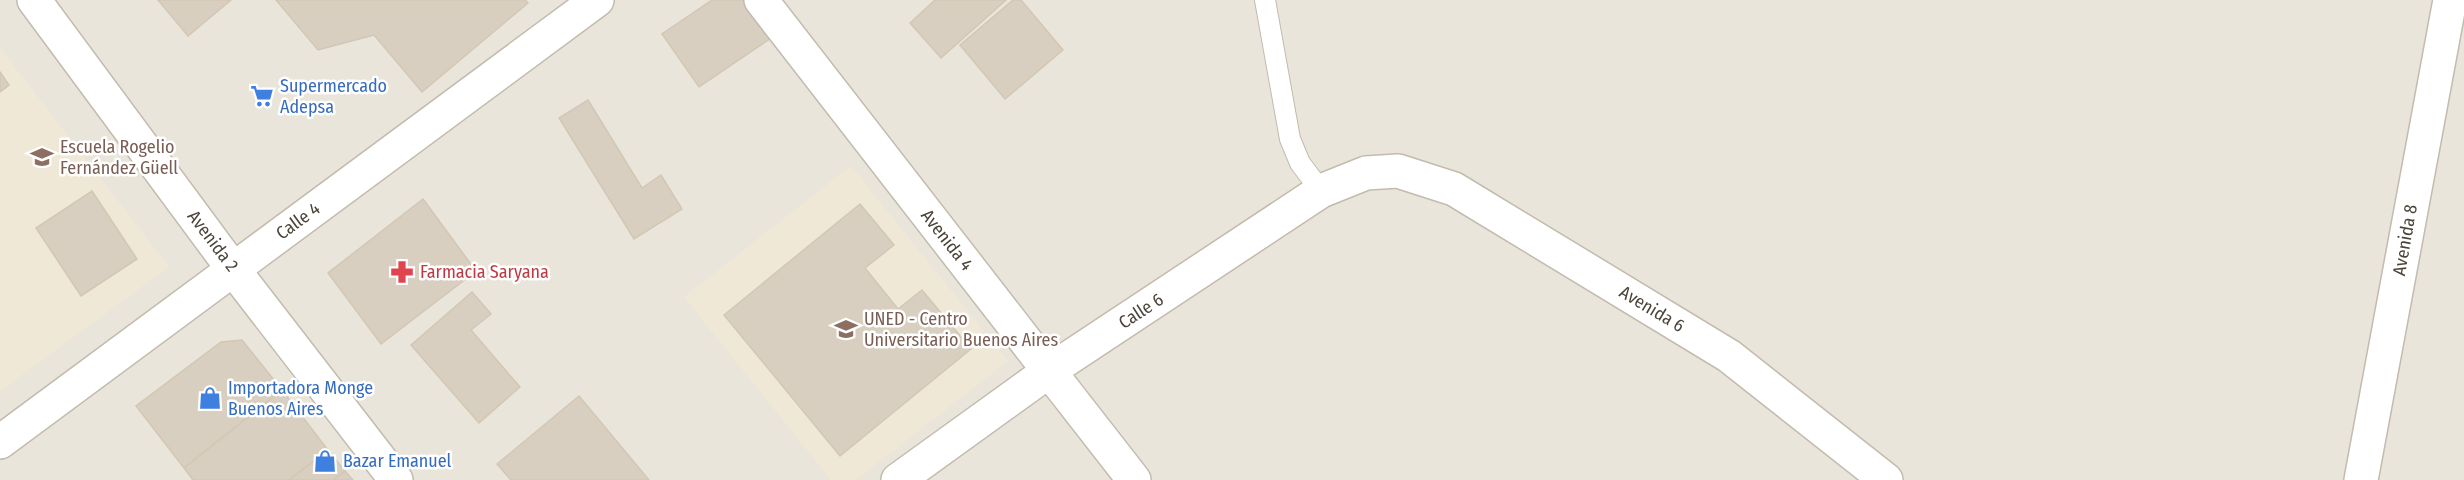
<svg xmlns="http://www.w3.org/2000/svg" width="2464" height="480" viewBox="0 0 2464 480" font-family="'Fira Sans Condensed',sans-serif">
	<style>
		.residential { fill: #eae5da }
		.education { fill: #efe8d6 }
		.building { fill: #d8cfc1; stroke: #d3c7b4; stroke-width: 1.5 }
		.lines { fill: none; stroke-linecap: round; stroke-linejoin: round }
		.service-casing { stroke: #c2bbae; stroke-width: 22 }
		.minor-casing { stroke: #c2bbae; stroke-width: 36 }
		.tertiary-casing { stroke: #c2bbae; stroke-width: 36 }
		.service { stroke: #fff; stroke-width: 20 }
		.minor { stroke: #fff; stroke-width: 33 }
		.tertiary { stroke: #fff; stroke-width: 33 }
		.labels { text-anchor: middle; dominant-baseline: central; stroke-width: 5; stroke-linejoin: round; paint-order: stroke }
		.shop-label { font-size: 18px; fill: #366cbe; stroke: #fff; text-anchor: start }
		.education-label { font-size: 18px; fill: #785e54; stroke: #fff; text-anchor: start }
		.street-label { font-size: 18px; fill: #4b4439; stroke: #fff }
		.health-label { font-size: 18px; fill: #be3a42; stroke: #fff; text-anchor: start }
	</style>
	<rect width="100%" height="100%" fill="#f6f3ec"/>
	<!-- residential -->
	<path class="residential" d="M0,0H2464V480H0Z"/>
	<!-- education -->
	<path class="education" d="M0,48L169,267L0,391Z
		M851,166L1008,361L856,480H831L684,297Z"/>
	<!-- building -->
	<path class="building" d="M158,0H231L188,36Z
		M276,0H525L528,3L422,92L374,35L318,50Z
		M712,0H745L771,38L699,87L662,34Z
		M935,0H1006L941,58L910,23Z
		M1013,0H1021L1063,50L1005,99L960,45Z
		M0,72L9,85L0,92Z
		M588,100L642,188L661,175L682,209L634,239L559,118Z
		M92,191L137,259L81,296L36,228Z
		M423,199L476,271L381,344L328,273Z
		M860,204L894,245L865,268L898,309L922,290L971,349L840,456L724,315Z
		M472,292L491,314L471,330L520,387L479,423L411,345Z
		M242,340L282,390L184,468L136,406L221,342Z
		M282,390L328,450L289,480H193L184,468Z
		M579,396L649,480H511L497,464Z
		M328,450L345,471L333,480H289Z
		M345,471L353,480H333Z"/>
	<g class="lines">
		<!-- service casing -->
		<g class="service-casing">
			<path id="service" d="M1265,0L1290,139L1300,163L1321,191"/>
		</g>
		<!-- minor casing -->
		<g class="minor-casing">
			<path id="minor" d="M0,442L597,0
				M1134,480L1049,371L1321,191L1366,173L1398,171L1454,189L1729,356L1886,480
				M2361,480L2450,0"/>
		</g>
		<!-- tertiary casing -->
		<g class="tertiary-casing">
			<path id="tertiary" d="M34,0L233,269L396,480
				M761,0L1049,371L898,480"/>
		</g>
		<!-- service -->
		<use href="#service" class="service"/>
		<!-- minor -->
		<use href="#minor" class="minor"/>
		<!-- tertiary -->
		<use href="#tertiary" class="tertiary"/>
	</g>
	<!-- icons -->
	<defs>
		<g id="supermarket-bare" transform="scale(1.8)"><path d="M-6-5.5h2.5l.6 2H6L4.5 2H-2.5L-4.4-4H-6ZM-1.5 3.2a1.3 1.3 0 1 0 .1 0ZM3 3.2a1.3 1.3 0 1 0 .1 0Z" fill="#3f7fe0" stroke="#fff" stroke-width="2.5" paint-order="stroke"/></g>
		<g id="school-bare" transform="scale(1.8)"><path d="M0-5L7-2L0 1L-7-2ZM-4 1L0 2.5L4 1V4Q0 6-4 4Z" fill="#8d6e63" stroke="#fff" stroke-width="2.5" paint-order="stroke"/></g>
		<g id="pharmacy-bare" transform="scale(1.8)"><path d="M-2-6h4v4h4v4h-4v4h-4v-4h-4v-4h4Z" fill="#e0444e" stroke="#fff" stroke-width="2.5" paint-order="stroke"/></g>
		<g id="university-bare" transform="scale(1.8)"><path d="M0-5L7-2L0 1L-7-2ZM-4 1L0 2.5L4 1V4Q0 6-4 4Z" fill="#8d6e63" stroke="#fff" stroke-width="2.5" paint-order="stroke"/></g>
		<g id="shop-bare" transform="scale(1.8)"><path d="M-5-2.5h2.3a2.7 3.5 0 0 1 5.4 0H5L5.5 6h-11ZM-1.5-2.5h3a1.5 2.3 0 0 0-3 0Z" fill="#3f7fe0" stroke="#fff" stroke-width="2.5" paint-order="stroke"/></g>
	</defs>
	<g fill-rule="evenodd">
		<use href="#supermarket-bare" x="262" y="96"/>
		<use href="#school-bare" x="42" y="157"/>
		<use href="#pharmacy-bare" x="402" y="272"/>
		<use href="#university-bare" x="846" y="329"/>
		<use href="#shop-bare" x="210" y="398"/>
		<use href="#shop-bare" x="325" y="461"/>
	</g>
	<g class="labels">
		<!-- shop labels -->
		<g class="shop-label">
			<text x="280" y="86">Supermercado<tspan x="280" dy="21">Adepsa</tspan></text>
			<text x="228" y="388">Importadora Monge<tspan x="228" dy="21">Buenos Aires</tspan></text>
			<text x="343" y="461">Bazar Emanuel</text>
		</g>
		<!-- education labels -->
		<g class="education-label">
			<text x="60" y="147">Escuela Rogelio<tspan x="60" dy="21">Fernández Güell</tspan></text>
			<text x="864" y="319">UNED - Centro<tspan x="864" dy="21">Universitario Buenos Aires</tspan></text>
		</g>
		<!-- street labels -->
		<g class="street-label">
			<text transform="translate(298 221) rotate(-36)">Calle 4</text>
			<text transform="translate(947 240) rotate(52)">Avenida 4</text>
			<text transform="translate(2405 240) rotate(-80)">Avenida 8</text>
			<text transform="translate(213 241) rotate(53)">Avenida 2</text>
			<text transform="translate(1652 309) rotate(31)">Avenida 6</text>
			<text transform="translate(1141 311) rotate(-33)">Calle 6</text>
		</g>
		<!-- health labels -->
		<g class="health-label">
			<text x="420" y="272">Farmacia Saryana</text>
		</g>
	</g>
</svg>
